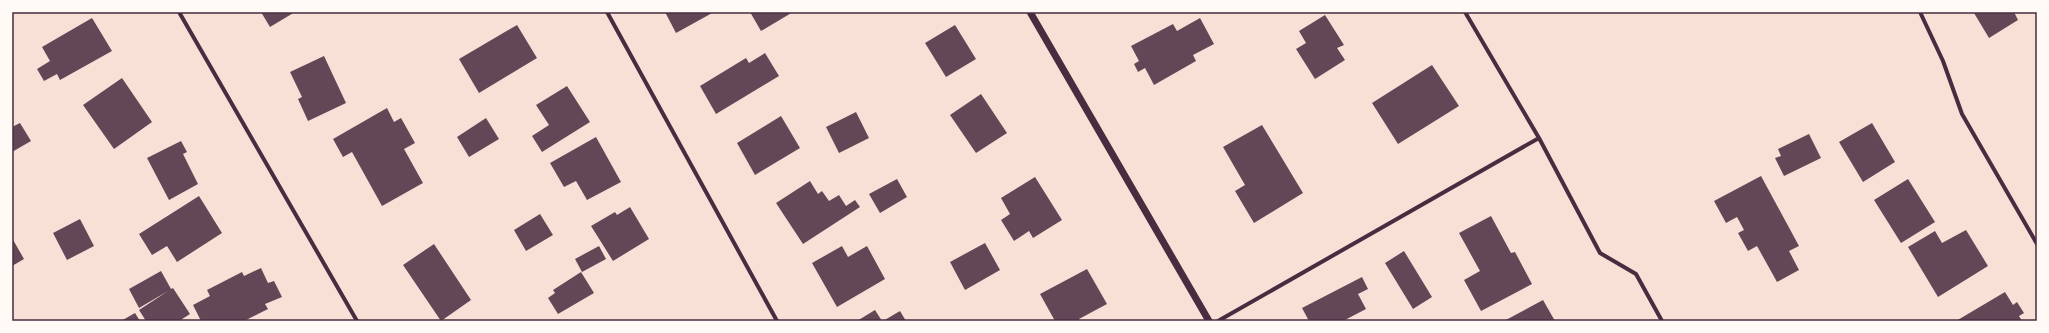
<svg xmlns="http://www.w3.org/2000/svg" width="2049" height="333" viewBox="0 0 2049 333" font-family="'Space Grotesk',sans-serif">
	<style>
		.building { fill: #644757 }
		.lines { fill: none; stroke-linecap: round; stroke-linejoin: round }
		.minor { stroke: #4a2c40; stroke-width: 4 }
		.tertiary { stroke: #4a2c40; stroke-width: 7 }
		.neatline { fill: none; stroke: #4a2c40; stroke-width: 1.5 }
	</style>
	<rect width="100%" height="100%" fill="#f7e1d7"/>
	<!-- building -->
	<path class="building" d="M261,12H295L270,27Z
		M665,12H714L676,33Z
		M750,12H793L761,31Z
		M1976,12H2014L2018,20L1989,38L1974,13Z
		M1325,15L1344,45L1337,48L1345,60L1315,79L1296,49L1306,43L1299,31Z
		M92,18L112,51L60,80L57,74L44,81L37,69L50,61L42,47Z
		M1200,18L1214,44L1193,55L1196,61L1154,85L1145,68L1138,72L1134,64L1139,61L1131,46L1173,24L1177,31Z
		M517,25L537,58L479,93L459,59Z
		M955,25L976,59L946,77L925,43Z
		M765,53L779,76L716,114L700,86L746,58L749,63Z
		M324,56L346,103L308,121L298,99L302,97L290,72Z
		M1432,65L1459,106L1398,144L1372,103Z
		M122,78L152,122L114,149L83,105Z
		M567,86L590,122L542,152L532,136L549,125L536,105Z
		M981,94L1007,133L976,153L950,115Z
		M387,108L394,122L401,118L415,143L404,149L423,183L382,206L352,152L343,157L333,139Z
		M856,112L869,138L839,153L826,127Z
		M781,116L800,148L755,175L737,143Z
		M486,118L499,139L469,157L457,137Z
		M20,123L31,141L12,152V127Z
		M1872,123L1895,162L1863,182L1839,142Z
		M1262,125L1303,193L1254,223L1235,191L1245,185L1223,147Z
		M1809,134L1821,158L1784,176L1775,158L1781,156L1778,149Z
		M596,137L621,182L587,200L576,181L564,187L550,163Z
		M181,141L187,152L183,154L198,184L169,200L147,158Z
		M1761,176L1799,246L1789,251L1799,270L1777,282L1757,246L1748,251L1738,233L1744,230L1737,217L1726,223L1714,201Z
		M1035,177L1062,220L1033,238L1029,231L1014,241L1001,220L1010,214L1001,198Z
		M897,179L907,197L880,213L869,194Z
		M1908,179L1935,222L1901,243L1874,200Z
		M810,181L818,194L822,191L829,201L839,195L846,206L855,200L860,207L803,244L776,203Z
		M199,196L222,233L177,262L167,246L152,255L139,234Z
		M630,207L649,239L613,261L591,226L615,212L617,215Z
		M540,214L553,235L526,251L514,230Z
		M1491,216L1511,253L1515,252L1532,284L1481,311L1464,280L1480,271L1459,233Z
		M80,219L94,246L67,260L53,233Z
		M1966,230L1988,266L1938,297L1908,247L1935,231L1942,243Z
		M12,238L24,259L12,266Z
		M985,243L1000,270L965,290L950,262Z
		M434,244L471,300L441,321L403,265Z
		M599,246L606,259L582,272L575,259Z
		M842,246L848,257L867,246L885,279L837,307L812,263Z
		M1404,251L1432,297L1413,309L1385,263Z
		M261,268L268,283L274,281L282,297L265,304L268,309L244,321H201L193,305L210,296L207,290L242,272L244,276Z
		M1087,269L1107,304L1079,319L1080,321H1055L1040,294Z
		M161,271L171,289L173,288L190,314L179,321H146L139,310L168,291L139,308L129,289Z
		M581,272L594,293L558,314L548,298L555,293L553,290Z
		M1362,277L1368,289L1358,294L1366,309L1343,321H1309L1302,308Z
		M2005,292L2013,305L2017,302L2024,313L2019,316L2022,321H1956Z
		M1543,300L1555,321H1504Z
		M875,310L882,321H857Z
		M900,311L906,321H883Z
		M135,313L140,321H121Z"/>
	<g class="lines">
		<!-- minor -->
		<path class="minor" d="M179,12L357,321
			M607,12L777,321
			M1465,12L1539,138L1600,253L1636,274L1662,321
			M1920,12L1943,61L1962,114L2037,244
			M1218,321L1539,138"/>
		<!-- tertiary -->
		<path class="tertiary" d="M1030,12L1209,321"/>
	</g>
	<!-- border -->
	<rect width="2049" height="333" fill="none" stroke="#fffaf5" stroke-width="26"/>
	<rect x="13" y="13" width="2023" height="307" class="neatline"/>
</svg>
